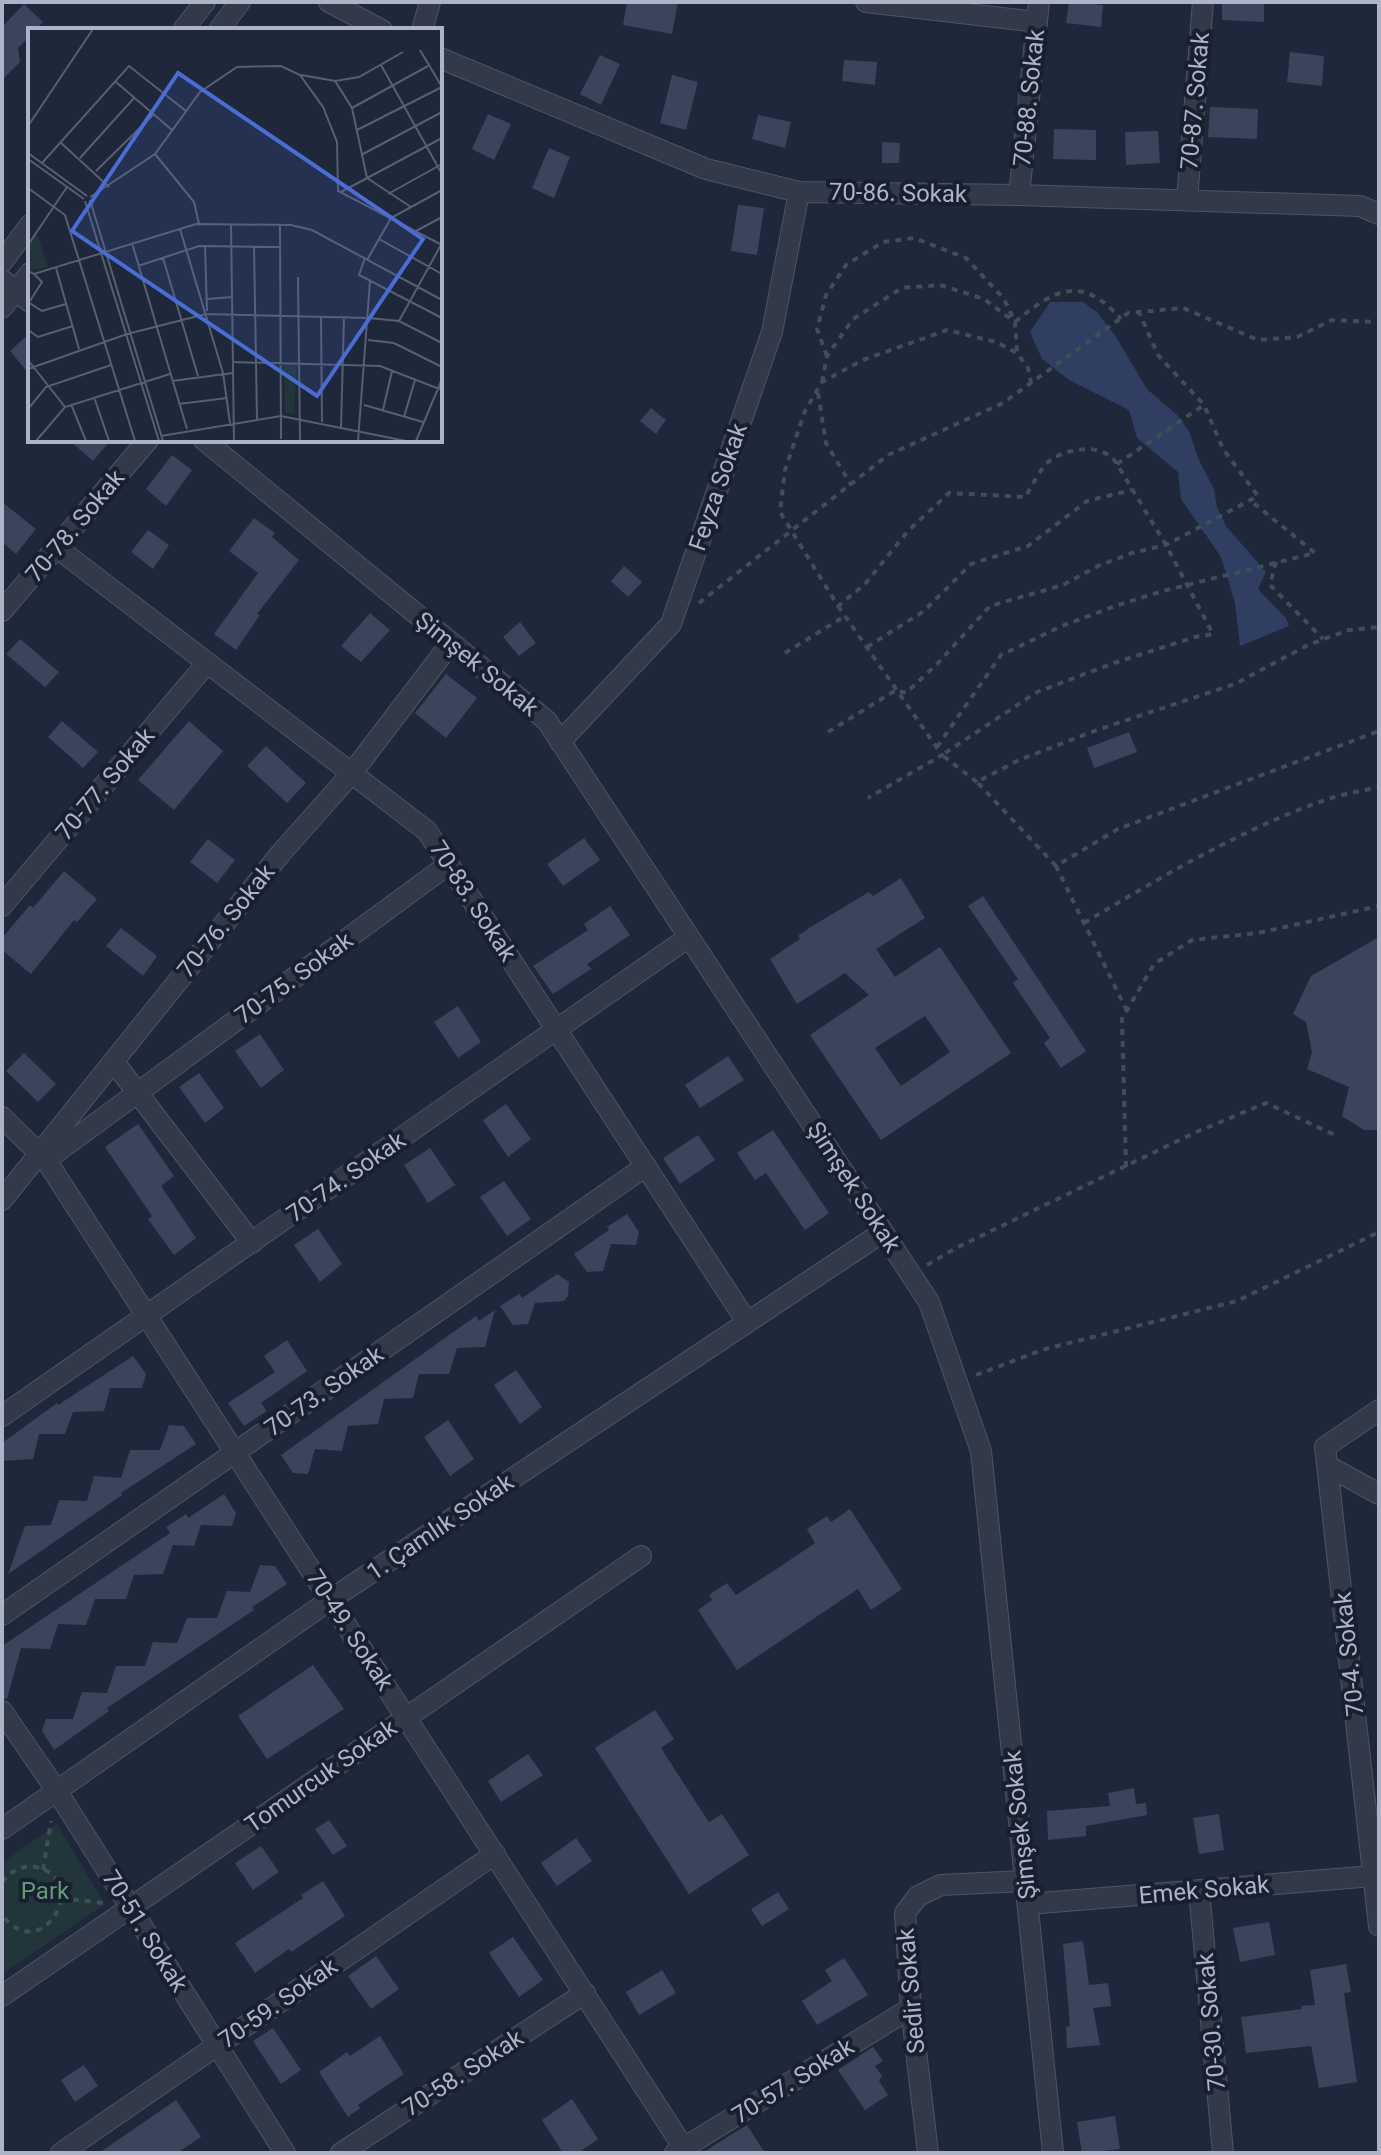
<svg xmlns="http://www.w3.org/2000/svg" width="1381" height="2155" viewBox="0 0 1381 2155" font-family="Roboto,sans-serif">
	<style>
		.green { fill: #21353b }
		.water { fill: #2f3e61 }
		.building { fill: #3a455b; fill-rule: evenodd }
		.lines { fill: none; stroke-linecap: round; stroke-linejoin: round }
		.minor-casing { stroke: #4d5465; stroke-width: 22 }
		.path { stroke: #3b5156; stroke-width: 4; stroke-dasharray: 6 6; stroke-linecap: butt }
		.minor { stroke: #323a4a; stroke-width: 20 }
		.labels { text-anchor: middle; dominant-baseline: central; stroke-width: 8; stroke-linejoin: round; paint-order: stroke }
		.street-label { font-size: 24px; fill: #adb4c7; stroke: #181f2f }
		.park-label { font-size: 24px; fill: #629a75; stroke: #181f2f }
		.inset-road { fill: none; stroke: #585f72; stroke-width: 2 }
		.view { fill: #486dd3; fill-opacity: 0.15; stroke: #486dd3; stroke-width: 4 }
		.inset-edge { fill: none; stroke: #adb4c7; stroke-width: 4 }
	</style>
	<rect width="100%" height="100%" fill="#1f273a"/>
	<!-- green -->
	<path class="green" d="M57,1824L105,1904L2,1974V1863Z"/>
	<!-- water -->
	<path class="water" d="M1050,302H1083L1098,313L1116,337L1147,389L1177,415L1189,431L1199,460L1214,489L1217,507L1226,526L1266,572L1258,589L1286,618L1289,626L1240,646L1235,603L1221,557L1181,499L1178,472L1137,438L1129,410L1069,380L1042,359L1030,332Z"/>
	<!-- building -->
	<path class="building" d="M627,2H678L672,34L623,25Z
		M1069,2L1103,5L1101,27L1066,23Z
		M1222,2H1264V22L1222,20Z
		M24,4L43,22L36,30H30V36L18,48L20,62L2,80V27Z
		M1290,52L1324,56L1322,86L1287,82Z
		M600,55L620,64L601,105L580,94Z
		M844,60L877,62L875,85L842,81Z
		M672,75L698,82L686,130L660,123Z
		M1210,107L1258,109L1257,139L1208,137Z
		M488,114L511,124L494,160L472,149Z
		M758,115L791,122L785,148L752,139Z
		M1054,129L1096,130V160L1053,159Z
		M1158,131L1160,163L1126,165L1125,132Z
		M882,142L900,143L899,163H882Z
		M549,148L570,157L554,198L532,188Z
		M738,205L764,208L757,255L731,251Z
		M30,333V375L10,351Z
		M651,408L666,420L656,434L640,421Z
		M69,440H111L93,461Z
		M172,455L192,470L166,506L146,489Z
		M2,502L36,529L16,554L2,542Z
		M254,518L275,533L272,537L299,560L257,614L260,615L236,650L214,634L258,573L229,551Z
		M148,530L169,545L153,569L131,552Z
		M624,566L642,582L628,597L611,581Z
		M370,613L390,630L361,662L341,646Z
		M520,622L536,643L519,656L503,637Z
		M20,639L59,672L45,687L6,654Z
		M446,674L477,698L446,738L415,713Z
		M62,721L98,752L83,768L48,737Z
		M189,721L223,751L174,810L138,780Z
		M1129,732L1137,752L1094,768L1087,748Z
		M266,746L306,783L287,803L247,766Z
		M584,838L600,860L563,886L547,864Z
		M208,839L235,860L217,883L190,862Z
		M64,871L97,899L77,922L74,920L31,974L2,950V938L30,905L33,908Z
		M901,878L925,918L876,949L895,977L940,947L1011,1053L881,1140L810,1035L869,995L845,973L797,1004L770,959L800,939L798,936L809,928L869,892L873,896ZM925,1016L950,1052L901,1086L875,1048Z
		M983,896L1086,1051L1061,1068L1044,1043L1050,1038L1013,983L1018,979L968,906Z
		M610,906L630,935L587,964L591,969L553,994L533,966L588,930L584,924Z
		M121,928L157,956L143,976L106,946Z
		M1379,937V1130H1364L1342,1116L1349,1087L1307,1069L1312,1052L1306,1022L1293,1014L1311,976Z
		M458,1006L481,1042L458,1058L434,1022Z
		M260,1034L284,1070L261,1088L235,1051Z
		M24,1053L56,1084L38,1102L6,1071Z
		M728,1056L744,1080L700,1108L685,1085Z
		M199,1073L224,1108L205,1123L179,1087Z
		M506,1104L531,1139L508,1157L483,1120Z
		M138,1124L174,1176L161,1186L196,1238L174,1255L148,1219L152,1216L105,1147Z
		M773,1130L829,1213L805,1230L766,1173L755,1180L737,1153Z
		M698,1135L715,1160L680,1184L663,1158Z
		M430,1148L455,1185L428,1203L404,1165Z
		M504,1181L531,1219L507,1236L480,1197Z
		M627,1214L639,1232L636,1245L611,1244L603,1271L587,1272L574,1254L609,1230L607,1227Z
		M318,1229L342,1264L320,1282L294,1245Z
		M557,1274L569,1282L568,1296L564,1301L535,1303L528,1324L513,1325L500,1306L519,1294L522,1298Z
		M495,1310L485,1347L457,1348L449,1374H419L413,1398L384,1399L378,1424L348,1426L342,1451L315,1449L308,1474L293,1473L281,1455L456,1330L476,1316L479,1321Z
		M287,1340L307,1371L261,1403L267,1411L244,1426L228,1403L275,1372L264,1356Z
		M133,1356L146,1374L142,1388H110L104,1411L73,1412L65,1434H39L33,1459L2,1461V1443L57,1403L58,1405Z
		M516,1370L542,1407L520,1424L494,1385Z
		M448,1420L474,1459L450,1476L424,1437Z
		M169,1425L184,1426L196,1444L121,1493L122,1495L8,1574L25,1526L51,1525L59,1500L87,1501L94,1476L121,1478L130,1450H160Z
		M224,1494L236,1513L232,1526L201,1525L194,1546L173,1545L163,1574L134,1575L126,1599H95L86,1625L58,1624L50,1649L21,1648L7,1699L2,1698V1646L170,1533L166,1527L186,1514L188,1518Z
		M850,1509L902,1589L871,1610L858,1589L737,1670L698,1610L712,1600L709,1595L727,1583L736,1595L778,1568L815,1543L807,1529L827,1516L831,1522Z
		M260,1565L275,1566L287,1584L252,1607L254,1610L107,1708L109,1711L54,1750L42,1731L46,1719H73L82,1692L107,1693L116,1666H145L153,1642L177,1643L187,1618H217L227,1591L250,1592Z
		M313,1665L344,1709L267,1759L238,1716Z
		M655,1710L674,1739L661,1748L697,1804L709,1822L722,1814L749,1855L689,1894L595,1748Z
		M528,1754L543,1775L501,1802L488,1781Z
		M1134,1788L1136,1804L1146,1803L1147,1815L1086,1826V1836L1048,1840L1047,1811L1110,1806L1108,1793Z
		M1219,1814L1224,1850L1199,1854L1193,1818Z
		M329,1820L347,1846L333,1855L315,1829Z
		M576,1838L592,1861L557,1886L541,1863Z
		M261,1846L279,1872L253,1890L235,1863Z
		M323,1881L345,1916L291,1952L289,1949L255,1973L235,1943L303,1898L301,1895Z
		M778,1892L789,1909L762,1926L751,1909Z
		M1269,1922L1275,1955L1240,1962L1233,1928Z
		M513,1937L543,1980L519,1997L489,1953Z
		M1083,1941L1089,1985L1108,1983L1111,2006L1093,2008L1100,2045L1067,2048L1066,2027L1070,2026L1063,1944Z
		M376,1956L399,1989L371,2009L348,1976Z
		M844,1958L868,1995L817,2025L802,2001L832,1981L825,1970Z
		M1346,1964L1351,1992L1344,1993L1357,2082L1319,2088L1311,2046L1246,2053L1241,2017L1302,2009L1301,2006L1315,2005L1310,1970Z
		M662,1970L676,1993L639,2015L626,1992Z
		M273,2028L301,2070L281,2084L253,2041Z
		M380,2036L404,2074L358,2105L360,2108L348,2117L319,2072L347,2052L350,2056Z
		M873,2047L883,2061L875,2066L882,2076L879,2081L888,2095L865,2110L838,2070Z
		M84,2065L98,2086L75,2102L61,2080Z
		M572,2099L598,2139L578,2153H563L542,2120Z
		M176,2100L201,2137L177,2153H99Z
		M1115,2116L1120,2149L1082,2153L1077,2122Z
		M747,2125L765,2153H702Z"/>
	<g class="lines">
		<!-- minor casing -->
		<g class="minor-casing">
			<path id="minor" d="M329,2L382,30
				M866,2L1037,22
				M183,30L205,2
				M219,30L240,2
				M422,30L430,2
				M440,58L706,169L799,192L1019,195L1360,206L1379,214
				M1019,195L1039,2
				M1187,199L1203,2
				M2,262L30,225
				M2,280L30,302
				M2,308L30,273
				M204,440L547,721L929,1302L981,1451L1053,2153
				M56,547L427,831L747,1322
				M2,611L148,440
				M560,742L671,624L772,332L799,192
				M2,906L207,663
				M114,1062L252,1243
				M2,1117L46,1160L687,2153
				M46,1160L449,864
				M2,1200L281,853L352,773L451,643
				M1379,1410L1325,1447L1379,1926
				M2,1416L689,937
				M1328,1466L1379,1494
				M2,1615L646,1166
				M2,1711L57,1791L285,2153
				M2,1829L330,1600L883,1232
				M1199,1890L1223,2153
				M1028,1904L1373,1876L1379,1879
				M2,1996L641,1556
				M61,2153L495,1854
				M341,2153L585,1993
				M675,2153L911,2008
				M928,2153L911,2008L905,1913L918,1896L941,1885L1025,1881"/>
		</g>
		<!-- path -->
		<path class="path" d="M827,356L817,329L826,295L846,265L883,242L914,238L966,258L1004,299L1015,322C1055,289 1081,274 1121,319
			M822,382L827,356L853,319L902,288L940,285L984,299L1015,322L1017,353
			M818,393L826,443L851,485
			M1117,464L1204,405L1158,355L1139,312
			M1276,562L1270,585L1323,639
			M699,603L888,455L1003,403L1128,313L1183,308L1258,340L1297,337L1332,320L1379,322
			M838,606L942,755L868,798
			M867,647L924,611L971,564L1028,546L1087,501L1132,490
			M785,653L845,616
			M828,732L896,690L906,693L937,664L990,606L1063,585L1098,566L1132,553L1166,545L1258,496L1223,449L1204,405
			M937,747L1001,655L1062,626L1115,606L1163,591L1315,553L1251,501
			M977,782L942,755L1037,692L1114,663L1195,637L1213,634L1166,545L1117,464C1103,442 1070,448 1052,459C1041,466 1032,486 1025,497L949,493L908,531L865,584L838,606L780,512L785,470L805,411L822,382L863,360L947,330L996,342L1017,353L1028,368L1031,383
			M1056,866L977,782L1019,760L1097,730L1235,684L1308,645L1349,630L1379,627
			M1084,923C1161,877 1240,830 1325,800C1342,794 1361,791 1379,787
			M1127,1011L1056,866L1118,829L1379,731
			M1126,1167L1122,1019L1154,964L1192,940L1258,933L1379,906
			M927,1265L956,1248L1194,1133L1266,1103L1337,1136
			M976,1375L1045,1349L1237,1301L1379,1232
			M43,1870L51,1821
			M2,1882C10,1872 21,1865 35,1867C93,1878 42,1968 2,1915
			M61,1898L103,1903"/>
		<!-- minor -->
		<use href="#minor" class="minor"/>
	</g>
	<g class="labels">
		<!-- street labels -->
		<g class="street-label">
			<text transform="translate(1029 98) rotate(-84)">70-88. Sokak</text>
			<text transform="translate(1195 101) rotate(-85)">70-87. Sokak</text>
			<text transform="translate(898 193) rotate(1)">70-86. Sokak</text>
			<text transform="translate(718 487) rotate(-71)">Feyza Sokak</text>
			<text transform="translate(75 526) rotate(-50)">70-78. Sokak</text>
			<text transform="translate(477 664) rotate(39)">Şimşek Sokak</text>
			<text transform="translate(105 784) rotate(-50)">70-77. Sokak</text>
			<text transform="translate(473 901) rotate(57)">70-83. Sokak</text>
			<text transform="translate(226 921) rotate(-51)">70-76. Sokak</text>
			<text transform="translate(294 978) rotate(-36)">70-75. Sokak</text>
			<text transform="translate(346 1177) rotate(-35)">70-74. Sokak</text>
			<text transform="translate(854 1187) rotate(57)">Şimşek Sokak</text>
			<text transform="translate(324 1391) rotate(-35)">70-73. Sokak</text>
			<text transform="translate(440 1527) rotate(-34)">1. Çamlık Sokak</text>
			<text transform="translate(350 1630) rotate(57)">70-49. Sokak</text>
			<text transform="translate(1349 1654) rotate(-96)">70-4. Sokak</text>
			<text transform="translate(321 1776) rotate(-35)">Tomurcuk Sokak</text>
			<text transform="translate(1020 1825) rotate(-96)">Şimşek Sokak</text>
			<text transform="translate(1204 1890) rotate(-5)">Emek Sokak</text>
			<text transform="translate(145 1931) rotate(58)">70-51. Sokak</text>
			<text transform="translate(911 1991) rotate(-95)">Sedir Sokak</text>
			<text transform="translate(278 2003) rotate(-35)">70-59. Sokak</text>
			<text transform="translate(1211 2022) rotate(-95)">70-30. Sokak</text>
			<text transform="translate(463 2073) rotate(-33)">70-58. Sokak</text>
			<text transform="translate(793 2081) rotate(-32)">70-57. Sokak</text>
		</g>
		<!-- park labels -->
		<g class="park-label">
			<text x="45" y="1891">Park</text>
		</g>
	</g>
	<!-- overview -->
	<g transform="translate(28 28)">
		<rect width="414" height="414" fill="#1f273a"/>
		<path d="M9,205L20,239L2,242L0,219ZM256,336L269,337L266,386L257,384Z" fill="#21353b"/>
		<path class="inset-road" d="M392,22L414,59M353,37L414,146M273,47L307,53L331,49L375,24M307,53L324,80L339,150L383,179M88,54L144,102M324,80L400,38M0,98L65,1M329,102L414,59M32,114L81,159M0,125L59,168M127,126L166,174L171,196M335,126L414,84M52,130L106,70M0,131L56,171M14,135L101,38L158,83M68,143L126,86M0,160L37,187L107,413M313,164L414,110M360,166L414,136M62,169L127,126L172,64L209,39L253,38L272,47L295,79L309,114L310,163L414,217M62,172L135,413M57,173L131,413M203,196L206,413M252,197L253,411M152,201L195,345L202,395M388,203L414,189M351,211L414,246M104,215L159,401M0,217L39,159M177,218L179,283M226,219L229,391M135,230L170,348M337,230L331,247L414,290M339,232L363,190L414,162M110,238L171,218L252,219M28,240L51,321M0,243L6,246L168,196L263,197L284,202L414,272M270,249L272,413M179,271L205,269M0,274L14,283L38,276M0,276L14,254L6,246M293,289L294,394M371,293L414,215M0,302L10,309L45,298M340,312L366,315L414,339M0,332L37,379M205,334L352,338L414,362M0,341L99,306L178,286L341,290L371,293L414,315M144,353L205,345M66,369L81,413M43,376L58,413M151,376L199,370M336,377L395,394M0,381L18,359L83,337M355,382L364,343M376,389L387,352M313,399L316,289M133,408L253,388L378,413M8,413L37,379L142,346M233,413H276M330,413L342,253M388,413L414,351"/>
		<path class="view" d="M150,45L395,211L289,368L44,203Z"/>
		<rect width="414" height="414" class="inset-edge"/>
	</g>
	<!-- border -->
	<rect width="1381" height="2155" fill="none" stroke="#adb4c7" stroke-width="8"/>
</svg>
